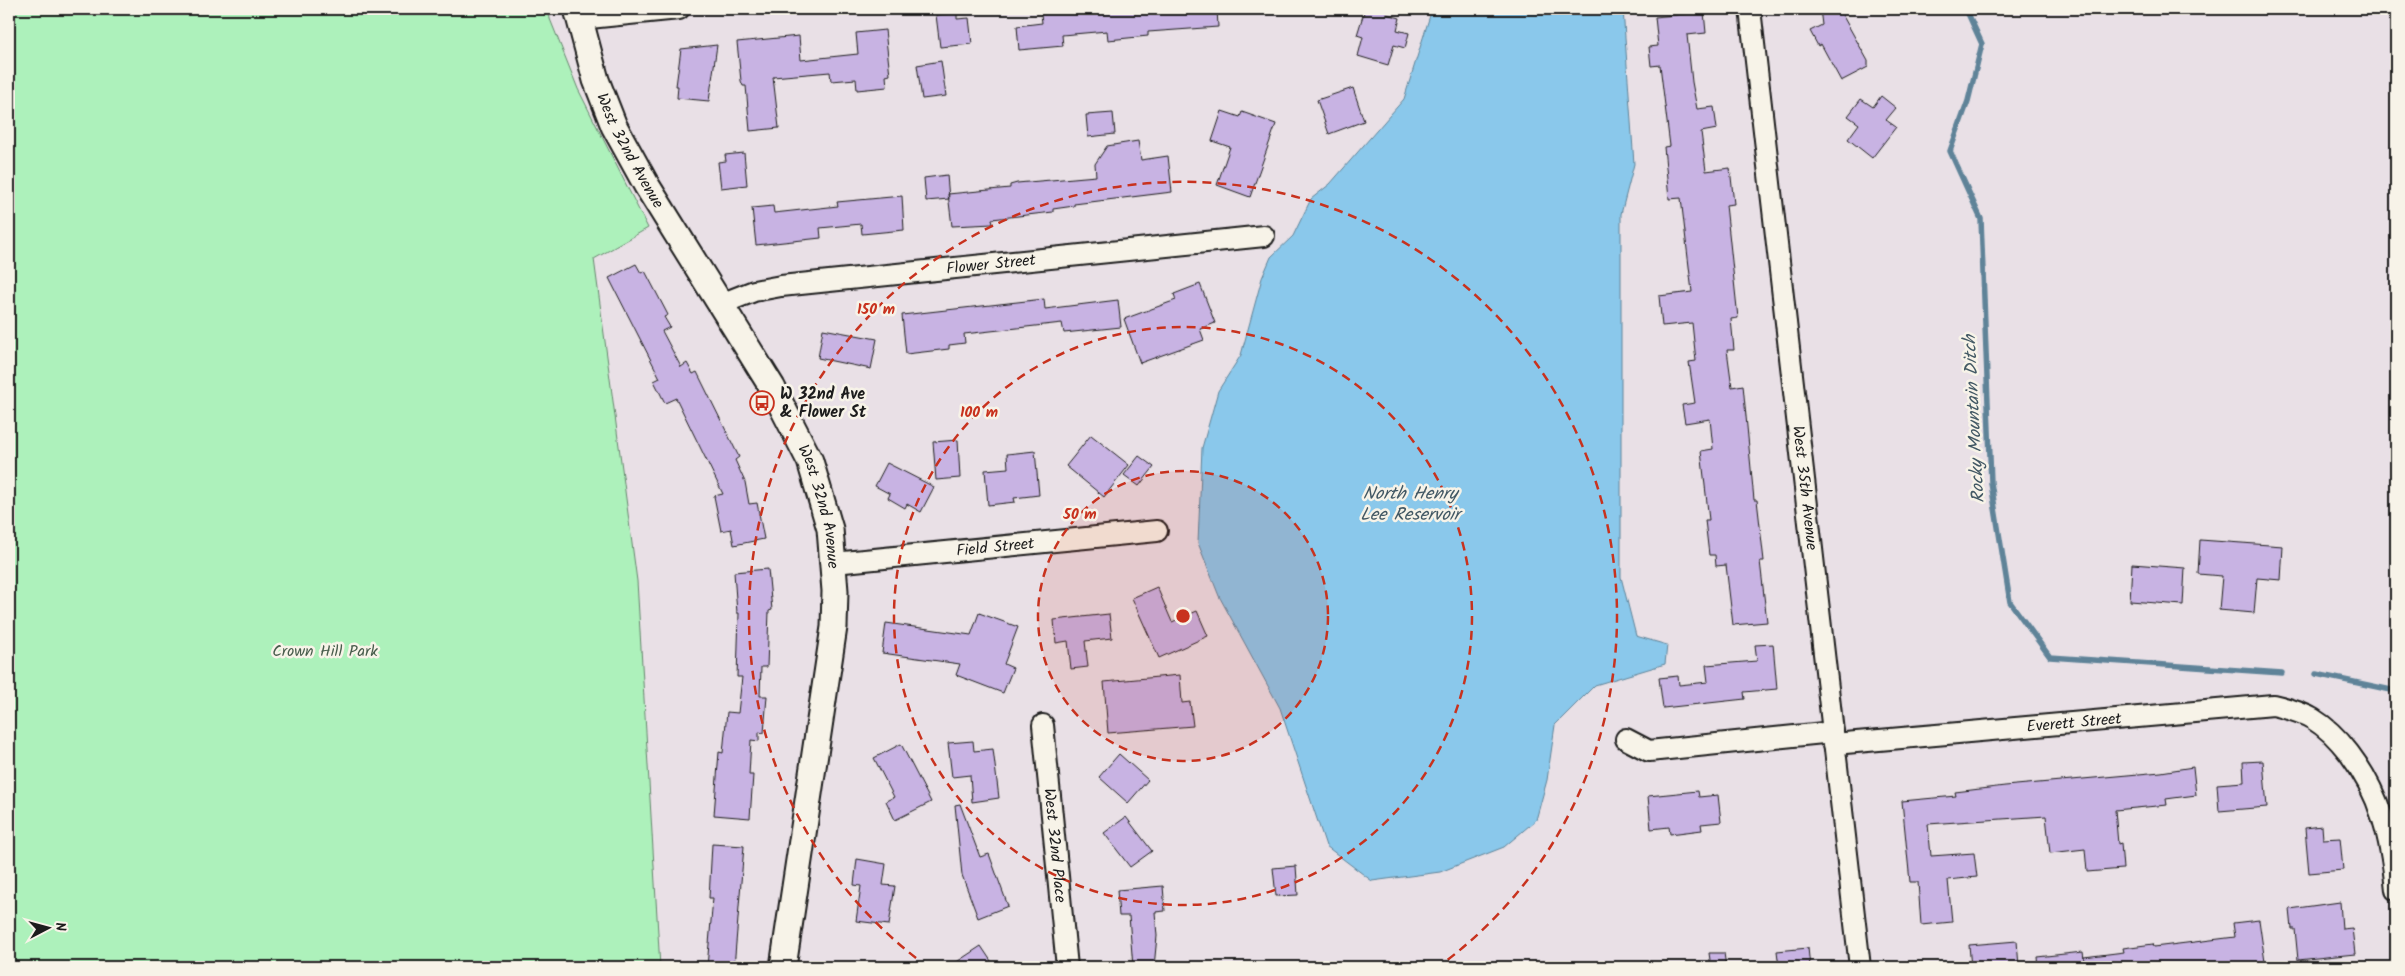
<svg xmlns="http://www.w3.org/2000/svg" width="2405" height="976" viewBox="0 0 2405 976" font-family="Kalam,sans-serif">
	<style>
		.green { fill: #adf1bb; stroke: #64866c }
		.water { fill: #8ac8eb; stroke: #5e8398 }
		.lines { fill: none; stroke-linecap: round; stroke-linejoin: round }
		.stream { stroke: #5e8398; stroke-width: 5.5 }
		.building { fill: #c8b3e3; stroke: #1c1c1c }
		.minor-casing { stroke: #1c1c1c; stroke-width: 24 }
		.tertiary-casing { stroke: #1c1c1c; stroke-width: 29 }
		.minor { stroke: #f7f3e8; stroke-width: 20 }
		.tertiary { stroke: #f7f3e8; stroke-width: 25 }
		.ring { fill: none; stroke: #c8321e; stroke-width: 2.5; stroke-dasharray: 9 6 }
		.labels { text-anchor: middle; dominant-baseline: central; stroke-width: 5; stroke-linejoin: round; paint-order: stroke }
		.street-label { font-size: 16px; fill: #1c1c1c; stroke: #f7f3e8 }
		.poi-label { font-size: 16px; font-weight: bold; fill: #1c1c1c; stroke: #f7f3e8; text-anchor: start }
		.park-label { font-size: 16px; fill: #485c4c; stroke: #f7f3e8 }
		.water-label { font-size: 18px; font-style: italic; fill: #425864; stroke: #f7f3e8 }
		.centre { fill: #c8321e; stroke: #f7f3e8; stroke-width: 2.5 }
		.ring-label { font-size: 15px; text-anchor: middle; font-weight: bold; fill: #c8321e; stroke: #f7f3e8; stroke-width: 5; stroke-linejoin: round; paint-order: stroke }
	</style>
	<rect width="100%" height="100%" fill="#e9e0e6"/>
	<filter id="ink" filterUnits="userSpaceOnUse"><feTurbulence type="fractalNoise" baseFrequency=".02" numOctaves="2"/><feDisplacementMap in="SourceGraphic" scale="10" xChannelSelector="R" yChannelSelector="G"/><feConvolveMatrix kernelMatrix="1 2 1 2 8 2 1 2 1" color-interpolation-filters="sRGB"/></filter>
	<g filter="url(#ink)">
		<!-- green -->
		<path class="green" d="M9,9H549L550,19L578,89L648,228L594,259L637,581L660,967H9Z"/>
		<!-- water -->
		<path class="water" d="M1432,9H1623L1634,164L1621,214V577L1636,636L1667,645L1665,664L1595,685L1555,725L1547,780L1536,820L1504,847L1440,872L1372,881L1326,846L1280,708L1219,596L1198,543L1202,448L1218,391L1241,355L1262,278L1271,257L1293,236L1311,199L1330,184L1404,99Z"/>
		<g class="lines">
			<!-- stream -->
			<path class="stream" d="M1966,9L1982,44L1968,101L1950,151L1981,219L1991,483L2010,602L2050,657L2282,673
				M2316,674L2396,691"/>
		</g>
		<!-- building -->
		<path class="building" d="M1090,9H1217L1218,27L1148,32V36L1108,40L1107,31L1062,35L1063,46L1019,50L1017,26L1042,23L1041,14Z
			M1365,9H1388L1386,14L1400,18L1397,30L1409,33L1405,48L1394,45L1388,65L1358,56L1363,37L1357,35Z
			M1820,9H1839L1868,61V67L1841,81L1821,44L1818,46L1810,31L1822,25Z
			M1704,12L1706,33L1687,35L1692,82L1697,109L1714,107L1717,129L1701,132L1706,171L1730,168L1734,204L1726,205L1738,318L1731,319L1734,350H1727L1732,387L1743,385L1754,500H1757L1764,561H1760L1767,622L1733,625L1726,565L1716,566L1715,555H1709L1705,520H1709L1701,451L1713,449L1710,419L1685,423L1682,405L1695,403L1689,362L1696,361L1692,323L1662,326L1659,296L1692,292L1681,198L1669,199L1664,147L1670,146L1660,65L1651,66L1649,47L1658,46L1655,17Z
			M957,13V19L969,18L972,44L940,47L936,15Z
			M885,30L890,75L886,76L887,87L857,90L856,79L831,81L830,72L773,77L779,128L750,131L746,86H743L741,81L737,42L799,36L801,60L858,54L856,33Z
			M717,45L709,101L677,98L678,86H676L681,49Z
			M941,61L946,96L922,99L917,65Z
			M1353,88L1364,121L1329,134L1317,100Z
			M1881,96L1896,108L1886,120L1896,127L1872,158L1848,139L1859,124L1848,116L1861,99L1873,107Z
			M1222,111L1240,117L1242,112L1276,124L1250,197L1217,185L1230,147L1212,141Z
			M1113,113L1115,134L1088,137L1086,115Z
			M1138,141L1141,160L1168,156L1172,192L1074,204V206L1053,209V212L992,219L993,224L952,226L948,194L1010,188V185L1017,183L1096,176L1095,164L1107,146Z
			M744,153L747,185L721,188L718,162L726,161L725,155Z
			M947,175L949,199L926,201L924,178Z
			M902,196L904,230L862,234L861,224L820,228L821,238L756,245L752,208L773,206L774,213L838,206L837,202Z
			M636,264L641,273L645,271L668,315L664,317L670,327L662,331L681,367L687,363L693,374L697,372L739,457L735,460L745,482L749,504L757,503L764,539L734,545L731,529L721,531L714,496L723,494L676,398L665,403L654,381L660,378L609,278Z
			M1200,284L1215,323L1200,329L1204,340L1140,363L1124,319L1176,300L1174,294Z
			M1044,299L1045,309L1118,300L1121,327L1064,333L1062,323L964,334L965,343L949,345V349L906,354L902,315Z
			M823,329L877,339L871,369L818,358Z
			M1091,435L1129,465L1104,497L1066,466Z
			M958,440L960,478L936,480L933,442Z
			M1035,451L1039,495L1014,498L1015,502L988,505L985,470L1008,468L1007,454Z
			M1139,456L1154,467L1139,486L1124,475Z
			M887,463L934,487L921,512L907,504L905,508L888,498L890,494L875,486Z
			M2200,540L2283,546L2281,580L2257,578L2254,613L2219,610L2222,576L2198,574Z
			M2132,564L2185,568L2183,605L2130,601Z
			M768,569L772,610L769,611L767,667H761L760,696H767L764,733L759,732V741L751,740L749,775H753L750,818L714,815L719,752L723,753L727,712L738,713L742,677H737L739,613H737L734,572Z
			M1157,587L1172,622L1197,611L1208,636L1159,658L1132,598Z
			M979,613L1018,627L1004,664L1013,668L1003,693L956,675L960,664L882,653L886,623L971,635Z
			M1109,614L1112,638L1085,641L1088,667L1071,669L1068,641L1056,643L1054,620Z
			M1773,644L1777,689L1744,692L1745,699L1663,708L1659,678L1678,676L1679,685L1708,682L1706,665L1757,661L1755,645Z
			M1180,675L1182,703L1190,702L1193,726L1108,733L1104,682Z
			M973,741L974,751L993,749L999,798L972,802L970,775L952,777L948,743Z
			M901,744L931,802L895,820L886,801L894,797L874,758Z
			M1119,754L1148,780L1128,803L1099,777Z
			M2263,761L2267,807L2219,811L2217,784L2244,782L2243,762Z
			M2193,767L2196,795L2166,799L2167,805L2115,810L2118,844L2121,843L2123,869L2087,872L2085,849L2050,853L2046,816L1928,824L1931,856L1974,853L1977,877L1948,880L1952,922L1921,925L1918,882H1910L1902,801L1956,796L1955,792L2005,786L2161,772Z
			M1698,791L1699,797L1718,795L1721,822L1701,824L1702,830L1670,834L1669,827L1651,829L1648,796Z
			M960,804L980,857L989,854L1008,906L978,918L962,875L955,805Z
			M1126,817L1152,851L1130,867L1104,833Z
			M2322,826L2323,839L2340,838L2343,870L2309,873L2305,828Z
			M712,844L744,846L734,967H707L713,898H709Z
			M857,859L886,864L883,885L895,886L889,925L856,921L861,886L854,885Z
			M1296,866L1298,895L1276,896L1273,868Z
			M1163,886L1165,911L1155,912L1157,936L1154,967H1133L1129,916H1119L1117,890Z
			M2340,902L2342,929L2352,928L2355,954L2298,960L2295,929H2292L2290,909Z
			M2259,920L2265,962L2215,967H2085L2084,957L2124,952L2123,948L2153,944L2154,947L2235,937L2233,923Z
			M2017,941L2019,967H1971L1969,945Z
			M981,946L995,967H949Z
			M1808,948L1810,967H1779L1777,951Z
			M2083,952L2085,967H2038L2037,957Z
			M1709,953H1724L1726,967H1711Z"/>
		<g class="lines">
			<!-- minor casing -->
			<g class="minor-casing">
				<g id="minor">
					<path id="s1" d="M1750,9L1860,967"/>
					<path d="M579,19L679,9"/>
					<path id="s2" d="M721,304L754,291L781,286L1264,236"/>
					<path id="s3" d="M834,563L1157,531"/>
					<path id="s4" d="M1043,725L1067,967"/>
					<path d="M1626,739L1649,751L1833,732"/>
					<path id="s5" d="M1834,744L2273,705C2286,708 2301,712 2313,719C2328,728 2339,740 2349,753C2381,795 2391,839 2396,890"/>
				</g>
			</g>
			<!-- tertiary casing -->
			<g class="tertiary-casing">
				<g id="tertiary">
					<path id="s6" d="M577,9L596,80L614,126L647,186L772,387L810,461L830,529L835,591L834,627L783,967"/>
				</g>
			</g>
			<!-- minor -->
			<use href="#minor" class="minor"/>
			<!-- tertiary -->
			<use href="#tertiary" class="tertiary"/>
		</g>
	</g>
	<!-- distance rings -->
	<circle cx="1183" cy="616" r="145" fill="#c8321e" fill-opacity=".12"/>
	<g class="ring">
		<circle cx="1183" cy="616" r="145"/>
		<circle cx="1183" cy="616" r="289"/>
		<path d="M928 967A434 434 0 1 1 1438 967"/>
	</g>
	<!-- icons -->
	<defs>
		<g id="bus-ring" transform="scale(1.25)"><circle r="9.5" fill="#f7f3e8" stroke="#c8321e" stroke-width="1.5"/><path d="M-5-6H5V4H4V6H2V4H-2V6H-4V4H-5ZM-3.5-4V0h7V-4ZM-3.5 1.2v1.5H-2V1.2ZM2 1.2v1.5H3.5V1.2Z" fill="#c8321e"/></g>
	</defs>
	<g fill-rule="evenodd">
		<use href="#bus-ring" x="762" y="403"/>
	</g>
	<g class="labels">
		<!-- street labels -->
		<g class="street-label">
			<text stroke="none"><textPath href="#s6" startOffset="152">West 32nd Avenue</textPath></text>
			<text stroke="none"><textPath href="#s2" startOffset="274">Flower Street</textPath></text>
			<text stroke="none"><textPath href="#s1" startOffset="482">West 35th Avenue</textPath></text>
			<text stroke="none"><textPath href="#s6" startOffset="558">West 32nd Avenue</textPath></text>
			<text stroke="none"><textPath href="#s3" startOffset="162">Field Street</textPath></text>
			<text stroke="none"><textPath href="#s5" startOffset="241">Everett Street</textPath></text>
			<text stroke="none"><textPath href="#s4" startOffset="121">West 32nd Place</textPath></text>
		</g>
		<!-- poi labels -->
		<g class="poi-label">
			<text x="780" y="394">W 32nd Ave<tspan x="780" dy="18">&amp; Flower St</tspan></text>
		</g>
		<!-- park labels -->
		<g class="park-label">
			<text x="325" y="651">Crown Hill Park</text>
		</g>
		<!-- water labels -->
		<g class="water-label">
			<text transform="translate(1975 419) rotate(-93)">Rocky Mountain Ditch</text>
			<text x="1410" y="494">North Henry<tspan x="1410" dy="21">Lee Reservoir</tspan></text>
		</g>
	</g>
	<circle cx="1183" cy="616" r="8" class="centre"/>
	<g class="ring-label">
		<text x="876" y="314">150 m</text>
		<text x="979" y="417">100 m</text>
		<text x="1080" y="519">50 m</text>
	</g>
	<!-- margin -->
	<rect width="2405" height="976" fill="none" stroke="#f7f3e8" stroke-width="30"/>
	<rect x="15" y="15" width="2375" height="946" fill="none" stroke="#1c1c1c" stroke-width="2" filter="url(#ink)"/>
	<!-- north arrow -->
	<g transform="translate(48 928) rotate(84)" stroke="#f7f3e8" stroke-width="4" paint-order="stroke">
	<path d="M0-4L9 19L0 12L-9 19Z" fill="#1c1c1c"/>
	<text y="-8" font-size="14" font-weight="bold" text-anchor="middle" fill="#1c1c1c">N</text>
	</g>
</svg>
